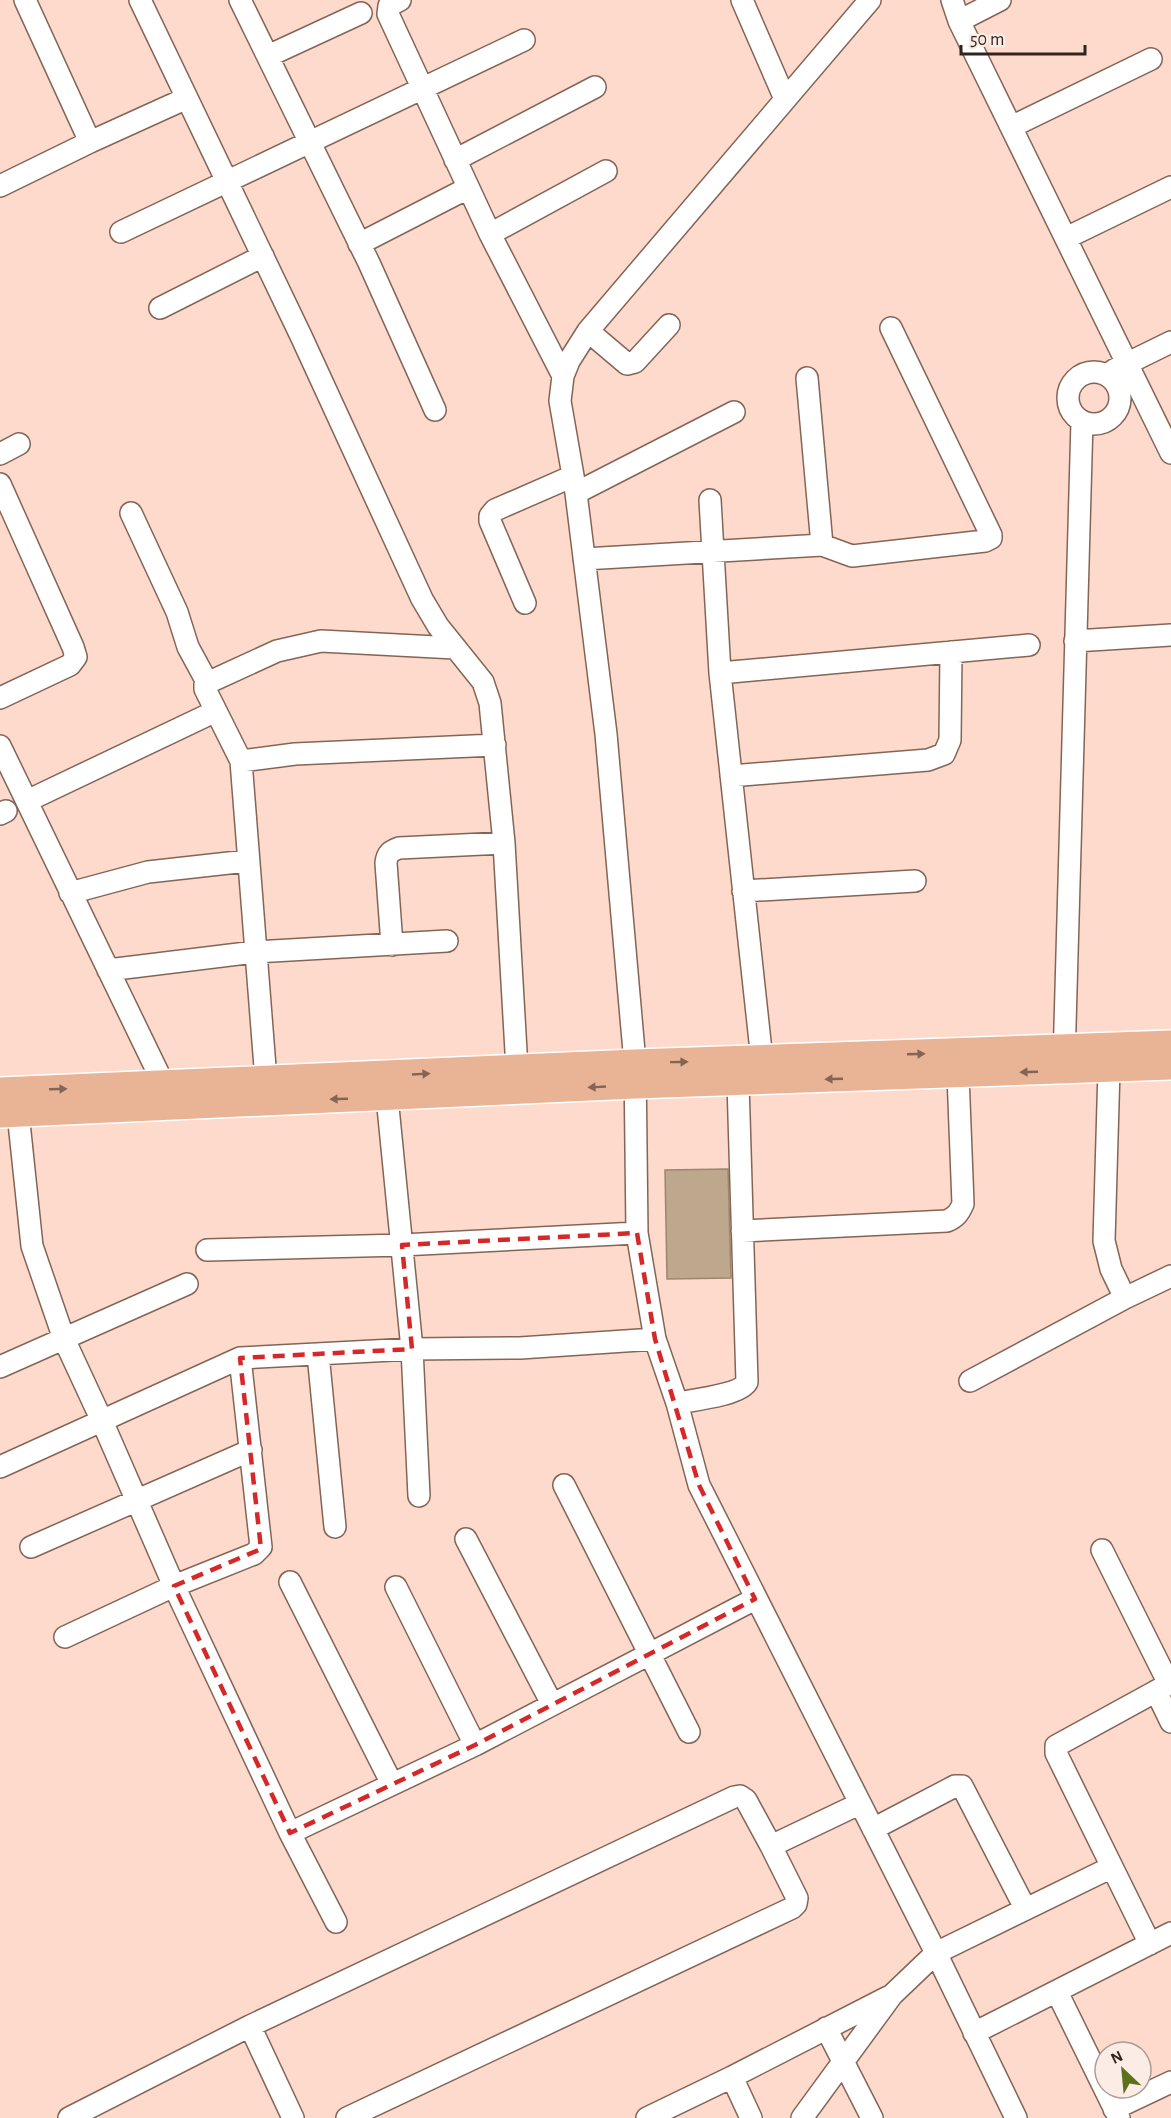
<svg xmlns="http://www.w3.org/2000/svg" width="1171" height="2118" viewBox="0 0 1171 2118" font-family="'Alegreya Sans',sans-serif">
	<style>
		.building { fill: #bda78d; stroke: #9c876e; stroke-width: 1.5 }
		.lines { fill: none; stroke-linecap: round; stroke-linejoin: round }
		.minor-casing { stroke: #836557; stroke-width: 24 }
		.major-casing { stroke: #fff; stroke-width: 30 }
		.minor { stroke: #fff; stroke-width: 21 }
		.major { stroke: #e9b396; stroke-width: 27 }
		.oneway { fill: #846455 }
		.marked { fill: none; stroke: #d62828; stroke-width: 4.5; stroke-dasharray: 12 8; stroke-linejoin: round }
	</style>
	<rect width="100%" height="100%" fill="#fddacb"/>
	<!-- building -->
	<path class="building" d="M728,1169L731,1278L667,1279L665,1170Z"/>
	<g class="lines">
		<!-- minor casing -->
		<g class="minor-casing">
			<path id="minor" d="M25,0L90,142
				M140,0L301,336L422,599L438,626L483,682L490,703L504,843L517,1069
				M240,0L369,263L435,410
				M400,0L389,6L388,14L490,234L563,376
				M742,0L785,99
				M870,0L588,331L569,361L563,376L560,401L576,493L606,734L635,1063L637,1233L655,1339L677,1403L699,1485L936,1953L1016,2118
				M952,0L959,21L1171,453
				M959,21L1000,0
				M268,56L361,13
				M1011,127L1151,59
				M455,160L595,87
				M0,186L90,142L187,98
				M121,232L524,40
				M490,234L606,171
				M1066,238L1171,187
				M359,244L468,188
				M160,308L263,256
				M588,331L627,364L635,362L669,325
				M1114,370L1171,342
				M1068 398a26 26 0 1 1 52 0a26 26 0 1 1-52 0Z
				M807,378L822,545
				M0,454L19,444
				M0,484L73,647L76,657L70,665L0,698
				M576,493L734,412
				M710,500L720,673L762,1060
				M131,513L177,612L188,647L207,682
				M584,559L822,545L852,556L985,541L991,538V535L891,328
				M525,603L490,521V516L495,510L573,476
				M1075,641L1171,635
				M720,673L1029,645
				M0,746L164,1085
				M241,761L295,754L495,745
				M731,776L928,760L944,754L950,740L951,652
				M27,801L216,711
				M0,814L6,811
				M743,891L915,881
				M70,893L148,872L247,861
				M392,945L386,863C387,853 391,851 399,848L504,843
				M108,970L255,952L447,941
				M1064,1061L1082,421
				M1109,1069L1104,1241L1111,1269L1125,1298
				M266,1080L241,761L205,689V684L277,651L321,641L455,648
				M387,1097L412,1349L419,1496
				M18,1113L32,1246L64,1339L102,1421L174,1586L290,1833L475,1745L755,1599
				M742,1231L947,1221C956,1217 959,1213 963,1204L958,1075
				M207,1250L402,1245L637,1233
				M318,1354L335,1527
				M0,1367L187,1284
				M970,1381L1125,1298L1171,1276
				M677,1403C693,1400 740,1395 747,1382L738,1083
				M0,1467L240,1358L412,1349L520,1348L655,1339
				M564,1485L689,1732
				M466,1539L552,1704
				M31,1547L251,1450
				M1102,1550L1169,1684
				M290,1582L392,1784
				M396,1587L475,1745
				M65,1637L174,1586L254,1554L261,1547L240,1358
				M1156,1691L1171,1722
				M873,1829L955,1786H962L1025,1908
				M290,1833L336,1922
				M1150,1944L1056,1753V1746L1171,1683
				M1057,1992L1119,2118
				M250,2026L293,2118
				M826,2028L872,2118
				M974,2033L1171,1933
				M732,2077L751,2118
				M1114,2109L1171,2082
				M69,2118L250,2026L734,1797L740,1796L746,1800L771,1846L859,1804
				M347,2118L792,1908L796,1904L797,1898L771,1846
				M647,2118L732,2077L888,1997
				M802,2118L892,1995L936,1953L1112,1867"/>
		</g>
		<!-- major casing -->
		<g class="major-casing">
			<path id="major" d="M0,1091L635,1063L1171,1044
				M0,1114L635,1085L1171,1066"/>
		</g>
		<!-- minor -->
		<use href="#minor" class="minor"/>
		<!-- major -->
		<use href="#major" class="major"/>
	</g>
	<!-- one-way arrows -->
	<defs><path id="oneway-solid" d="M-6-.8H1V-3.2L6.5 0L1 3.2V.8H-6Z" transform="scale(1.5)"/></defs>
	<g class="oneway">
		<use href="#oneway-solid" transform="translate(916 1054) rotate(-2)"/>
		<use href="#oneway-solid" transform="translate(679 1062) rotate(-1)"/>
		<use href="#oneway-solid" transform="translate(1029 1072) rotate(178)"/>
		<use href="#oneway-solid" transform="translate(421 1074) rotate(-3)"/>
		<use href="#oneway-solid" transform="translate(834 1079) rotate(178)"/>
		<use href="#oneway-solid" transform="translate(597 1087) rotate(177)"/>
		<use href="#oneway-solid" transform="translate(58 1089) rotate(-2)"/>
		<use href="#oneway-solid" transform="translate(339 1099) rotate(178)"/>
	</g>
	<!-- marked area -->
	<path class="marked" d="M637,1233L655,1339L699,1485L755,1599L475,1745L290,1833L174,1586L261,1549L240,1358L412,1349L402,1245Z"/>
	<!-- north arrow -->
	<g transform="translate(1123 2070) rotate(334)"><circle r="28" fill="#fbece6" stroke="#aa9c96" stroke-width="1.5"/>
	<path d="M0-4.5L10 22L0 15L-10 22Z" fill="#5f701d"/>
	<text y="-9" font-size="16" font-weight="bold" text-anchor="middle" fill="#31241f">N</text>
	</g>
	<!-- scale -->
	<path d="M961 45v9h124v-9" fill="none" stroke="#31241f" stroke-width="3"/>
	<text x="970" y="45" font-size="18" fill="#31241f" stroke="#fbece6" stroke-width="4.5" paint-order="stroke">50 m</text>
</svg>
